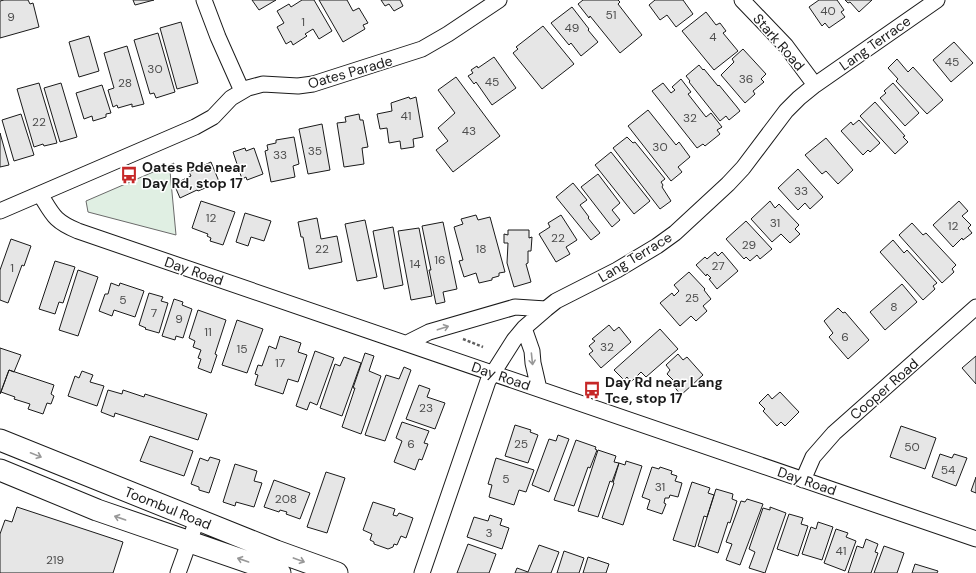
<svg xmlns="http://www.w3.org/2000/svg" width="976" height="573" viewBox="0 0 976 573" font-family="'DM Sans',sans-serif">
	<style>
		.green { fill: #e0efe3; stroke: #6a6a6a }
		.building { fill: #e6e6e6; stroke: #1a1a1a }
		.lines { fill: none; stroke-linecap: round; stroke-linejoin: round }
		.minor-casing { stroke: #1a1a1a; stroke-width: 17 }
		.secondary-casing { stroke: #1a1a1a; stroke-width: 23 }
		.path { stroke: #5f5f5f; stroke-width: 2.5; stroke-dasharray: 3 2; stroke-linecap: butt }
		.minor { stroke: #fff; stroke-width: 15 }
		.secondary { stroke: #fff; stroke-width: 21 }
		.oneway { stroke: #989898 }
		.labels { text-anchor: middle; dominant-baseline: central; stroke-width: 3; stroke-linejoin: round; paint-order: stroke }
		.number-label { font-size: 12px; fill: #4d4d4d }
		.street-label { font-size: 14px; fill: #1a1a1a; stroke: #fff }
		.poi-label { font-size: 14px; font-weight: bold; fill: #1a1a1a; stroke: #fff; text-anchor: start }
	</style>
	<rect width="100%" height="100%" fill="#fff"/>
	<!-- green -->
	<path class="green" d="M174,163L170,171L176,235L88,212L86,201Z"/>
	<!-- building -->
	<path class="building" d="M4,0H28L30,4L33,3L39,27L0,38V1Z
		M133,0H154L135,5Z
		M252,0H276L259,10Z
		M302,0H314L332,31L319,39L313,29L305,34L307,36L293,45L291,41L286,44L277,27L284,23L277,11L289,4L291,7Z
		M319,0H347L353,11L359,8L368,23L363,25L365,29L343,42Z
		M381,0H400L403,6L394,11L389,4L385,6Z
		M583,0H618L620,2L618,4L642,35L620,53L590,16L589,18L578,4Z
		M655,0H683L693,14L676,27L667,15L660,20L649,5Z
		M819,0H837L844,10L841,12L845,17L829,28L825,23L822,26L809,7Z
		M845,0H872L859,12L850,2L848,3Z
		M572,7L589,29L588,30L598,42L581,56L571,43L569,45L551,23Z
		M706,12L716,25L720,23L726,31L723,33L738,51L714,70L682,31Z
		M181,22L198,83L177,89L160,28Z
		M543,26L574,64L542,89L513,53L518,49L516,47Z
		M158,33L175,92L156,98L154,93L150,94L134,40Z
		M89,36L99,71L79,77L69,42Z
		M954,42L973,63L951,82L933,60Z
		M127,46L144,104L132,107V104L118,108L117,105L113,107L108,90L114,88L104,53Z
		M743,49L766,74L761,79L764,82L753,91L755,94L745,103L721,75L734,62L732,59Z
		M494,57L516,88L492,105L476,82L474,84L468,76L473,73L471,70L477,66L478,68Z
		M897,59L908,72L913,67L943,100L927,114L896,81L898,79L888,68Z
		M699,65L703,70L704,69L718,86L719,85L737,107L740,111L729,120L726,116L720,121L689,82L690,81L686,76Z
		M456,77L500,136L453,172L436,150L448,141L438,128L455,113L438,90Z
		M681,79L691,92L688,94L706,117L711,113L722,127L717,130L720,134L705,146L703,144L697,148L652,91L663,83L671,93L675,90L672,87Z
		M39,83L57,143L44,146L43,144L34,147L17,89Z
		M61,83L77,137L60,142L44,88Z
		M893,83L919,113L905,126L880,98L886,93L884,91Z
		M102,85L111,113L106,114V117L93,121L92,116L84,119L76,93Z
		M409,97L410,99L416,97L423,137L413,139L414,147L401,149L400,141L389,143L387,128L380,129L377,114L392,111L391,103Z
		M875,102L905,136L903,137L908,142L895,154L860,116Z
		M648,110L676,145L679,142L690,157L678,167L682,172L671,181L628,126Z
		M21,114L34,155L14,161L2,120Z
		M359,114L360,120H363L368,147L362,148L364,164L344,167L337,123L346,122L345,117Z
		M859,120L880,143L870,152L868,150L863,155L841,131L851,122L853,125Z
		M322,124L330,170L308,174L299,129Z
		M0,133L9,165L0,167Z
		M294,137L299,164L293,166L295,177L271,182L265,151L268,150L267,145L276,143V140Z
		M627,137L633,143L635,142L665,179L661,182L663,185L662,187L671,201L660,209L613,148Z
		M826,138L853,170L838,184L826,171L822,174L805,155Z
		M245,148L246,151L254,148L263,174L247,180L246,177L242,179L233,152Z
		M611,152L650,201L634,214L595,165Z
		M211,162L220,184L211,188L210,186L198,191L197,190L180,198L174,184L191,176L189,172Z
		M798,169L823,197L810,209L805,203L798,210L778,188Z
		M598,174L620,203L612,210L620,220L612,227L581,187Z
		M573,183L587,200L580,205L589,217L588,218L600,233L591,240L556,197Z
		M201,201L235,212L223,245L210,241L211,238L207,236L208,234L192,228Z
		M770,201L775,208L779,204L799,225L795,229L800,234L790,243L781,234L772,242L751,219Z
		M959,201L968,211L962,216L971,225L968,228L972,233L963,240L962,238L953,247L933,225Z
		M245,213L271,221L264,241L251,237L248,246L236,242Z
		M476,215L478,220L490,217L505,272L499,273V276L492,278V280L479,283L476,273L464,277L459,261L463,260L454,227L463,224L461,219Z
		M561,215L577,240L566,247L570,254L556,262L539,234L550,227L548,223Z
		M317,218L321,239L337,236L342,262L309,269L303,237H301L298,222Z
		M365,220L377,277L357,281L345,224Z
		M746,221L772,249L760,259L757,255L750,261L746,257L744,259L726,239Z
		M443,222L457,289L443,292L445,302L436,304L429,270H431L422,226Z
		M912,223L923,235L926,233L956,265L952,269L954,272L942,283L899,235Z
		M393,227L403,285L384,289L373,231Z
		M419,228L432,296L411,300L398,231Z
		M508,230H529V238L532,237L531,251H528V263L526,264L531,282L514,287L507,263L508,243H504V234L508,235Z
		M11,239L31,246L24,266L22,265L8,303L0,300V270Z
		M893,240L904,253L907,250L937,283L933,286L935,289L923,300L880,252Z
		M715,252L718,256L722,252L738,271L717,289L709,279L711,278L707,274L706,276L696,265L705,257L707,259Z
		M55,261L75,267L63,303L59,302L55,314L39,309Z
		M78,270L98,277L78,336L59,330Z
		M689,272L705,289L704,290L711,299L703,306L707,311L696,321L691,316L680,326L660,303L672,293L674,296L679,291L674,285Z
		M111,283L119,286L120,283L144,291L135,317L114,310L112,316L99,311L105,294H108Z
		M902,284L917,302L885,330L870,312Z
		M149,293L163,297L161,301L168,303L159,333L145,329L146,328L139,325Z
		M174,299L183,302L182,305L192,309L183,338L176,336L175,340L162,336Z
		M838,308L843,313L845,312L869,340L848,359L829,337L833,333L824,321Z
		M198,310L226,320L215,354L217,355L211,373L198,368L201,359L198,358L201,350L193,347L195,341L189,338Z
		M237,320L263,329L247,373L222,365Z
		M609,325L614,331L619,327L631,342L601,368L589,354L593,351L589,346L595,341L592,339Z
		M660,329L678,349L646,377L641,372L631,382L627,377L624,380L614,370Z
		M280,336L301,343L298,352L307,355L298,382L288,379L283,394L255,385L258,375L255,374L258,365L262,366L269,346L276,349Z
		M0,348L21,355L14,372L9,370L0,394Z
		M315,351L334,358L317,405L310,402L307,410L296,406Z
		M365,353L374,356L369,371L381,376L361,434L342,427L355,388H353Z
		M678,354L683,360L687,357L703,375L681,395L672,384L674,381L667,374L670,370L666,365Z
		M976,356V384L962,368Z
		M344,357L361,363L342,416L320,408L335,364L340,366Z
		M404,367L411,370L385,441L365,435L386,375L399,379Z
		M9,370L54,385L51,394L54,396L51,404L47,403L43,414L28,409L30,404L14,399L15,397L1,392Z
		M82,371L93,375L90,382L104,386L97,406L68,396L75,376L79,378Z
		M419,385L430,389L427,397L445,403L435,429L406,419Z
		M108,390L122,394L123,390L144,397L145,394L207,414L198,440L115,413L114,417L101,412Z
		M780,392L799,412L785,426L781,422L777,426L763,411L765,409L759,403L768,394L772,399Z
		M402,422L429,431L424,443L428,444L422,460L419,459L415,470L394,462L402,441L396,438Z
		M515,425L531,430L530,432L538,435L528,463L505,456Z
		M901,426L936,438L925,469L890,457Z
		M558,435L569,439L549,492L532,485L549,439L556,441Z
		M150,436L193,451L184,476L140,461Z
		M576,440L596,447L595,449L597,450L590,468L588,467L574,506L554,500Z
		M598,450L616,456L614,462L619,463L612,482L610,481L598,517L578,511Z
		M940,454L952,458L954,454L967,458L956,486L932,477Z
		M210,457L220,460L209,493L199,490V487L191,484L200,458L208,461Z
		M496,458L534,470L526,492L519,490L514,505L489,497L492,485L488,484Z
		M626,461L642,466L623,525L602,518L614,483H613L619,463L625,465Z
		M235,464L257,471L254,481L262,483L254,507L236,502L235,506L223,502Z
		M652,467L659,469L660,467L672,471L671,474L677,476L675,481L682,483L678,497L670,495L669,498H665L664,503L666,504L662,514L647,509L650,500L642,497Z
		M326,472L345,478L327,533L307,527Z
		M976,477V493L971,491Z
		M274,480L310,493L300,519L286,514L287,512L280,510L279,512L264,507Z
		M692,482L710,488L708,493L714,495L707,517L704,516L695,547L673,540Z
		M716,489L733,494L732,499L737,501L730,523L728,522L718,553L698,546Z
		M747,499L763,504L740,565L726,560L732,544L726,542L741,501L745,502Z
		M373,502L395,509L393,515L397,516L399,513L413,518L406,538L401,536L397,545L394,544L393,547L388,549L374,544V542L370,540L372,534L363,530Z
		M17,507L123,542L113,573H0V534L5,520L12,522Z
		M770,507L786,513L765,573L749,568L755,552L749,549L763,508L770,510Z
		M789,514L803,518L801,524L808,526L798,556L777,549Z
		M490,515L502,519L500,525L509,528L502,549L467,537L474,517L488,521Z
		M818,522L833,527L822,560L802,554L811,527L816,529Z
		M836,529L848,533L846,537L856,541L845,571L824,563Z
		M866,539L878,544L875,552L878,553L871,573H848L857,546L863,548Z
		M468,544L496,554L489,573H457Z
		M539,545L559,552L551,573H515L517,568L528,572Z
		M884,546L904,553L897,573H874Z
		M564,551L584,558L579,573H557Z
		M588,557L609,564L606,573H583Z
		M915,564L938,571L937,573H912Z"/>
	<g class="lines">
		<!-- minor casing -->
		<g class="minor-casing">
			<path id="minor" d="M204,0L218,37L242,91
				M742,0L786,46L815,85
				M40,194C53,215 54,221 78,231L976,539
				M0,211L195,127L213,117L231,98L248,88L263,84L298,86L313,84L422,49L448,34L499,0
				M524,328L532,351L533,363L539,389
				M407,343L429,332L515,307L546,309
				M803,480L813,457L834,433L976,307
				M178,573L197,520
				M422,573L488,381L514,340L524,328L546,309L556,301L617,270L657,246L675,233L728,184L743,168L786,111L799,98L815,85L937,0"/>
		</g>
		<!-- secondary casing -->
		<g class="secondary-casing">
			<path id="secondary" d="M0,440L276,551L337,573
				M0,470L97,510L280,573"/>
		</g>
		<!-- path -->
		<path class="path" d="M463,339L483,347"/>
		<!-- minor -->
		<use href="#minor" class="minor"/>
		<!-- secondary -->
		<use href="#secondary" class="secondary"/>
	</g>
	<!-- one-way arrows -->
	<defs><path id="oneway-shaft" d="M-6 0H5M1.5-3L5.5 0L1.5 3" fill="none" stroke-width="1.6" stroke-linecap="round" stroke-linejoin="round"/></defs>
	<g class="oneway">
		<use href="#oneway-shaft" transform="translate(443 328) rotate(-18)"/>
		<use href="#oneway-shaft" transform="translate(532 359) rotate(84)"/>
		<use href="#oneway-shaft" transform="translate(36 455) rotate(22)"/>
		<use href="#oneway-shaft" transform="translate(120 518) rotate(-161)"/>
		<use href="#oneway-shaft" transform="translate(243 560) rotate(-161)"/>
		<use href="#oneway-shaft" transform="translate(299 560) rotate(20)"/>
	</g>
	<!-- icons -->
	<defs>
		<g id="bus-bare" transform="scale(1.38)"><path d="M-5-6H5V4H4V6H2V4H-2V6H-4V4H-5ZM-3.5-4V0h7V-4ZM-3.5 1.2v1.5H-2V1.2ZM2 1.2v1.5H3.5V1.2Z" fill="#c62828" stroke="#fff" stroke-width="2.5" paint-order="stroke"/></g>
	</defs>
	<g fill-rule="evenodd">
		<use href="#bus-bare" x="129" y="175"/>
		<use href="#bus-bare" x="592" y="390"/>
	</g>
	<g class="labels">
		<!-- number labels -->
		<g class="number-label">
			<text x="828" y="11">40</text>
			<text x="611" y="15">51</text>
			<text x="11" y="17">9</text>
			<text x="303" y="22">1</text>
			<text x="572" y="28">49</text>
			<text x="713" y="37">4</text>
			<text x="952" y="62">45</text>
			<text x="155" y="69">30</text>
			<text x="746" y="79">36</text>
			<text x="492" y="82">45</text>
			<text x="125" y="83">28</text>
			<text x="406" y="116">41</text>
			<text x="690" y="118">32</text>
			<text x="39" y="122">22</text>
			<text x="469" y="131">43</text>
			<text x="660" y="147">30</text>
			<text x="315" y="151">35</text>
			<text x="280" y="155">33</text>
			<text x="801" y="191">33</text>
			<text x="211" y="218">12</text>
			<text x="775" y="223">31</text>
			<text x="953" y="226">12</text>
			<text x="558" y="238">22</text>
			<text x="749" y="245">29</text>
			<text x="322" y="249">22</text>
			<text x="481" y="249">18</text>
			<text x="440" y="260">16</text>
			<text x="415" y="264">14</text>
			<text x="718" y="266">27</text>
			<text x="12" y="268">1</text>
			<text x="692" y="298">25</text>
			<text x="123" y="300">5</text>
			<text x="894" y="307">8</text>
			<text x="154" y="313">7</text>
			<text x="179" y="319">9</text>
			<text x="208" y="332">11</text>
			<text x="845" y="337">6</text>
			<text x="607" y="347">32</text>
			<text x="242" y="349">15</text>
			<text x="280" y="363">17</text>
			<text x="426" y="408">23</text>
			<text x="411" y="444">6</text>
			<text x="521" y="444">25</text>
			<text x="912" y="447">50</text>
			<text x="948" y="470">54</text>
			<text x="506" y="479">5</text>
			<text x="660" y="487">31</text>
			<text x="286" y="499">208</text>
			<text x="489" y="533">3</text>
			<text x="841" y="551">41</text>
			<text x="55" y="560">219</text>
		</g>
		<!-- street labels -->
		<g class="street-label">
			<text transform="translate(779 42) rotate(49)">Stark Road</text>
			<text transform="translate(875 43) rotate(-35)">Lang Terrace</text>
			<text transform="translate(350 72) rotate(-16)">Oates Parade</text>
			<text transform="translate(635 257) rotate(-31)">Lang Terrace</text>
			<text transform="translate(194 271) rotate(19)">Day Road</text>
			<text transform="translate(501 376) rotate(19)">Day Road</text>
			<text transform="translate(884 389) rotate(-41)">Cooper Road</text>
			<text transform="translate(807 481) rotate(19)">Day Road</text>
			<text transform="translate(168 508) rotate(22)">Toombul Road</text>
		</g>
		<!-- poi labels -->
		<g class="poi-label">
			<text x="142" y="167">Oates Pde near<tspan x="142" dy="16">Day Rd, stop 17</tspan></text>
			<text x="605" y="382">Day Rd near Lang<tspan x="605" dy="16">Tce, stop 17</tspan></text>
		</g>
	</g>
</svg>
